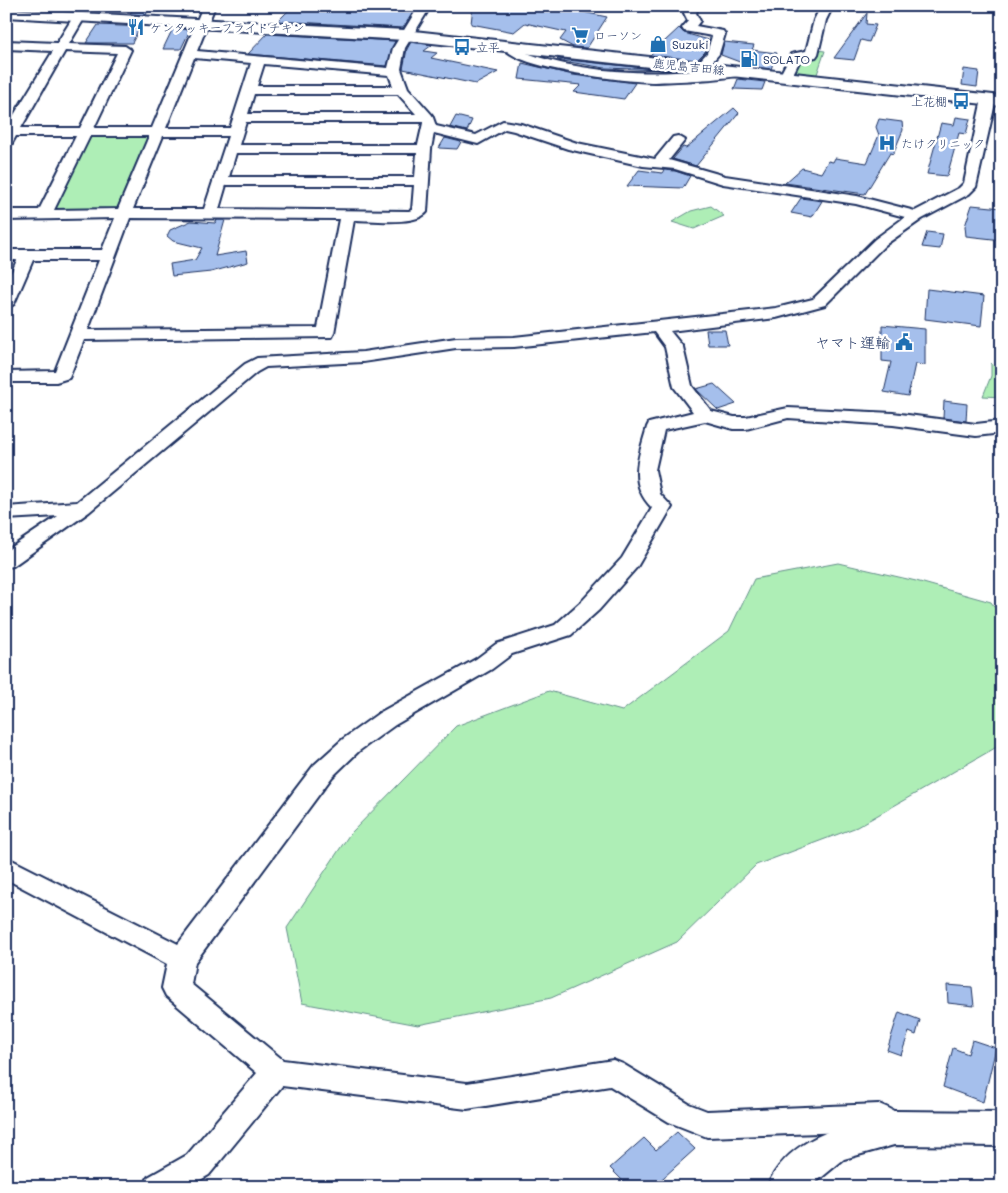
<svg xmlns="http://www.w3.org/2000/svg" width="1008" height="1193" viewBox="0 0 1008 1193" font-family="Mali,'Klee One',sans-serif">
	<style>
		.green { fill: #aeeeb6; stroke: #648e8a }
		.building { fill: #a5bfec; stroke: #1b2f5e }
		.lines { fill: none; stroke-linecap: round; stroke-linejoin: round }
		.minor-casing { stroke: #1b2f5e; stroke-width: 4 }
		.major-casing { stroke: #1b2f5e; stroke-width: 4 }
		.minor { fill: #fff; fill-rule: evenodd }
		.major { fill: #fff; fill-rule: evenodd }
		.labels { text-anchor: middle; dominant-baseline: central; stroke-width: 5; stroke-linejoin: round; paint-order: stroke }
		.far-poi-label { font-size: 12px; fill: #1b2f5e; stroke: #fff; text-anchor: start }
		.far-street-label { font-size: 12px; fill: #1b2f5e; stroke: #fff }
		.poi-label { font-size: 15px; fill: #1b2f5e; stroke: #fff; text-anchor: end }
	</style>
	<rect width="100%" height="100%" fill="#fff"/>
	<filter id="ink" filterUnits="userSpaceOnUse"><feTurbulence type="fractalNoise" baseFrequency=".02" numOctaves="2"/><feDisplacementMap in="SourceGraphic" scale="10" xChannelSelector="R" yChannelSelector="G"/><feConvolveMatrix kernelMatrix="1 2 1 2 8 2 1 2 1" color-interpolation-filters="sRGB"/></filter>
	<g filter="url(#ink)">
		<!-- green -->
		<path class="green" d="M817,50L825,51L816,77L789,74L792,64Z
			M95,135L148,136L117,208L58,210L55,208L88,137Z
			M711,206L724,216L694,229L672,222L691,211Z
			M991,363L1002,374V397L983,396L991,376Z
			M838,563L916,581L991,602L1002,617V744L857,827L756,865L677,942L551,998L418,1025L302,1003L287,928L349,835L456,726L549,691L622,711L729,631L754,579Z"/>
		<!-- building -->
		<path class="building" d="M134,6H150L146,15L130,14Z
			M293,6H396L415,9L403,28L278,21Z
			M473,6H554L607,17L587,48L573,47L560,40L566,32L525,23L514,32L471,24Z
			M867,13L866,24L876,25L869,42L861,40L854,60L834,58Z
			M98,25L122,26L140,27L132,43H86Z
			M173,28L190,30L181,49H163Z
			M679,28L684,33L709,40L705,52L697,60L650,55Z
			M267,34L395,41L387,66L248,54Z
			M411,42L432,45L424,51L437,53L431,58L498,72L476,84L403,69L407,49Z
			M724,42L754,45L752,50L777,53L771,69L744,66L745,64L721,55Z
			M558,59L663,70L605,68L557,60Z
			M522,63L573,75L635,83L624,99L574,92L581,85L519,79Z
			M964,69L979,71L977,87L962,85Z
			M738,79L765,82L762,90L734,89Z
			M734,108L739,113L696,166L673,159L683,147L686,148Z
			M456,116L472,120L467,131L450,127Z
			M956,117L970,119L966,134L959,133L947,176L927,174L941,123L954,125Z
			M879,119L902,122L903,130L893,154L890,153L865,194L785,183L802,168L821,173L828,161L833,162L835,158L867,163L879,135L876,127Z
			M445,138L461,142L457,149L439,148Z
			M639,170L662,173L664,170L675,171L690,176L683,188L627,186Z
			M801,198L822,201L812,217L791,213Z
			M972,205L1002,208V240L966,236L965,226Z
			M217,220H225L215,256L246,251L248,262L211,272L172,276L170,264L195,260L202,248L173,241L167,236L170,230L191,221L215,223Z
			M927,232L943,234L940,249L922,247Z
			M927,289L984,296L981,326L925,319Z
			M882,325L925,329V365L915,364L908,396L884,392L891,362L882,361Z
			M706,330H725L728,345H708Z
			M714,384L736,404L718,410L696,389Z
			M944,401L967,404L966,421L943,418Z
			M947,985L972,987L974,1006L948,1003Z
			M899,1012L920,1020L916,1035L909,1032L901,1055L887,1050Z
			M972,1040L996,1048L983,1102L943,1087L953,1048L968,1054Z
			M677,1132L695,1149L653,1187H629L610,1168L644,1138L656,1150Z"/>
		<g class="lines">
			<!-- minor casing -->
			<g class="minor-casing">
				<path id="minor" d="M203,6H215L197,51L388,68L393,48L417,9L416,6H428L429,9L405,48L401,69L408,88L432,115L436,126L476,135L503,121L521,124L577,143L655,159L673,137L678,136L685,140L669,160L725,176L857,196L915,211L959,188L964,183L982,99L989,95L996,99L976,187L969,194L922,219L885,245L825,305L776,318L670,331L683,347L692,386L711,411L734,417H746L788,408L893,413L976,424L1002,421V433L976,436L893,425L788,418L746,429H733L705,421L664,430L655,470L660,494L672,507L637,567L599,610L571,635L512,654L492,669L395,725L359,751L332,777L195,962L191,984L283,1060L467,1083L613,1060L623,1064L689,1104L707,1111L879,1104C892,1109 903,1115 909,1128L905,1138L894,1141L874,1131L707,1137L669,1122L610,1086L467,1109L282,1086L209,1175L188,1187H144L148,1177L187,1155L257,1073L166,996L162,988L167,964L6,879V857L178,944L314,765L343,739L379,713L476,659L496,644L555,625L583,600L622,558L652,508C627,483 639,456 647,427L649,423L693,412L674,387L665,347L654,332L514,347L456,348L363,362L266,367L257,372L89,512L13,566L6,567V551L58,516L6,519V507L77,502L245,364L257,358L363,352L456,338L514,337L776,308L813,299L875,239L905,217L856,204L723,184L675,169L643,166L568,149L514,131L505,129L478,144L434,133L431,149L427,212C416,226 371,220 354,220L334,333L332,337L84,340L69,378L56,382H6V372L55,371L99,260H33L14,304L6,309V285L17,260H6V250H102L115,218L6,220V210H39L76,136H16L11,145L6,146V128L53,51L6,49V41L57,43L75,14H83L85,17L69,44L125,46L131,50L94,128H152ZM65,51L117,53L80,128H21ZM194,58L251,63L230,128H166ZM264,64L389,75L393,86H257ZM254,94H398L416,114H248ZM246,122H423V123L418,145H239ZM90,136H149L118,209L54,210ZM163,136H228L204,209H133ZM236,153H417L415,177H229ZM226,185H414L412,210L409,211L219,209ZM130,218L339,219L318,328L88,330Z
					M687,6H699L696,13L700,21L696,26L723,31L725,34L719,54L704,71L737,68L743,72L742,75C718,80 678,81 654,82C628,82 515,69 504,47L506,44H514L517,49C570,72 639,75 696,71L693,68L707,53L712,36L684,31L682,28L688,21L684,13Z
					M821,6H833L826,20L818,54L816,57L800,60L790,80H780L779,77L791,54L806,51L814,20Z"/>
			</g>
			<!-- major casing -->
			<g class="major-casing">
				<path id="major" d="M6,9L405,30L1002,96V106L405,40L6,17Z
					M894,1111L1002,1112V1146L894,1145L844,1159L810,1187H767C788,1136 846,1125 894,1111Z"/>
			</g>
			<!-- minor -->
			<use href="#minor" class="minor"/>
			<!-- major -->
			<use href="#major" class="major"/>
		</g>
	</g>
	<!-- icons -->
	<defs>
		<g id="restaurant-bare" transform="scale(1.35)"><path d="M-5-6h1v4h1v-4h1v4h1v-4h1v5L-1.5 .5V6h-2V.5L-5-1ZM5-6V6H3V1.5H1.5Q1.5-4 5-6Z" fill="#1f6fb2" stroke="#fff" stroke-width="2.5" paint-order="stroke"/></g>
		<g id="supermarket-bare" transform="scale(1.35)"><path d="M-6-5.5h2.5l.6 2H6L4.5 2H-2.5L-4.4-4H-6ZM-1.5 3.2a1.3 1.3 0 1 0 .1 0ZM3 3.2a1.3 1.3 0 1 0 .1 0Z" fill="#1f6fb2" stroke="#fff" stroke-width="2.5" paint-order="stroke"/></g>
		<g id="shop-bare" transform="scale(1.35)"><path d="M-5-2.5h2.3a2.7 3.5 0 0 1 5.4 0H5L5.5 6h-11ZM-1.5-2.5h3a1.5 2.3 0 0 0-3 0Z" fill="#1f6fb2" stroke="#fff" stroke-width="2.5" paint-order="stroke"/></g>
		<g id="bus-bare" transform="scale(1.35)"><path d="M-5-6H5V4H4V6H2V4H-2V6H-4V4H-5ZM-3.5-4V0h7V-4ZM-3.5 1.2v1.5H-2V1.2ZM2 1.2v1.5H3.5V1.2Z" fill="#1f6fb2" stroke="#fff" stroke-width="2.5" paint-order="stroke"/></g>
		<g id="fuel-bare" transform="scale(1.35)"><path d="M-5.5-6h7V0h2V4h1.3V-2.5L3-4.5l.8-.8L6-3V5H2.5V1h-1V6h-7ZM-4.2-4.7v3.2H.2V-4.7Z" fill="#1f6fb2" stroke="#fff" stroke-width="2.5" paint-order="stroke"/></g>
		<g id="hospital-bare" transform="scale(1.35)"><path d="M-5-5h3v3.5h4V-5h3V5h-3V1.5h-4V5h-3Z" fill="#1f6fb2" stroke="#fff" stroke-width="2.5" paint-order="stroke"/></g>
		<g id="civic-bare" transform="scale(1.35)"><path d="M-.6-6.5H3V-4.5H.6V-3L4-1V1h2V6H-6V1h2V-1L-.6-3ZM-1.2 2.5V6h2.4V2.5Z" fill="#1f6fb2" stroke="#fff" stroke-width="2.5" paint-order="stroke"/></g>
	</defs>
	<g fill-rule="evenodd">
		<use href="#restaurant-bare" x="136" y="27"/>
		<use href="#supermarket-bare" x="580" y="35"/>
		<use href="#shop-bare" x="658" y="44"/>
		<use href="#bus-bare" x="462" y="47"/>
		<use href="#fuel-bare" x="749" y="59"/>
		<use href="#bus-bare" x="961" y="101"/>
		<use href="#hospital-bare" x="887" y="143"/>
		<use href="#civic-bare" x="904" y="342"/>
	</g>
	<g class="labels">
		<!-- far-poi labels -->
		<g class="far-poi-label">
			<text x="150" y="27">ケンタッキーフライドチキン</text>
			<text x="594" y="35">ローソン</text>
			<text x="672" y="44">Suzuki</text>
			<text x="476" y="47">立平</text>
			<text x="763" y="59">SOLATO</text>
			<text x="947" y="101" text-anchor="end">上花棚</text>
			<text x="901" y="143">たけクリニック</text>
		</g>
		<!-- far-street labels -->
		<g class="far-street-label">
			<text transform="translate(689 66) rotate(6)">鹿児島吉田線</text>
		</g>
		<!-- poi labels -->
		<g class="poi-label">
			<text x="890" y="342">ヤマト運輸</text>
		</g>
	</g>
	<!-- margin -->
	<rect width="1008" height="1193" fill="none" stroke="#fff" stroke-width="25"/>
	<rect x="12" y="12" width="983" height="1168" fill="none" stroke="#1b2f5e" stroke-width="2" filter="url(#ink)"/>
</svg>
